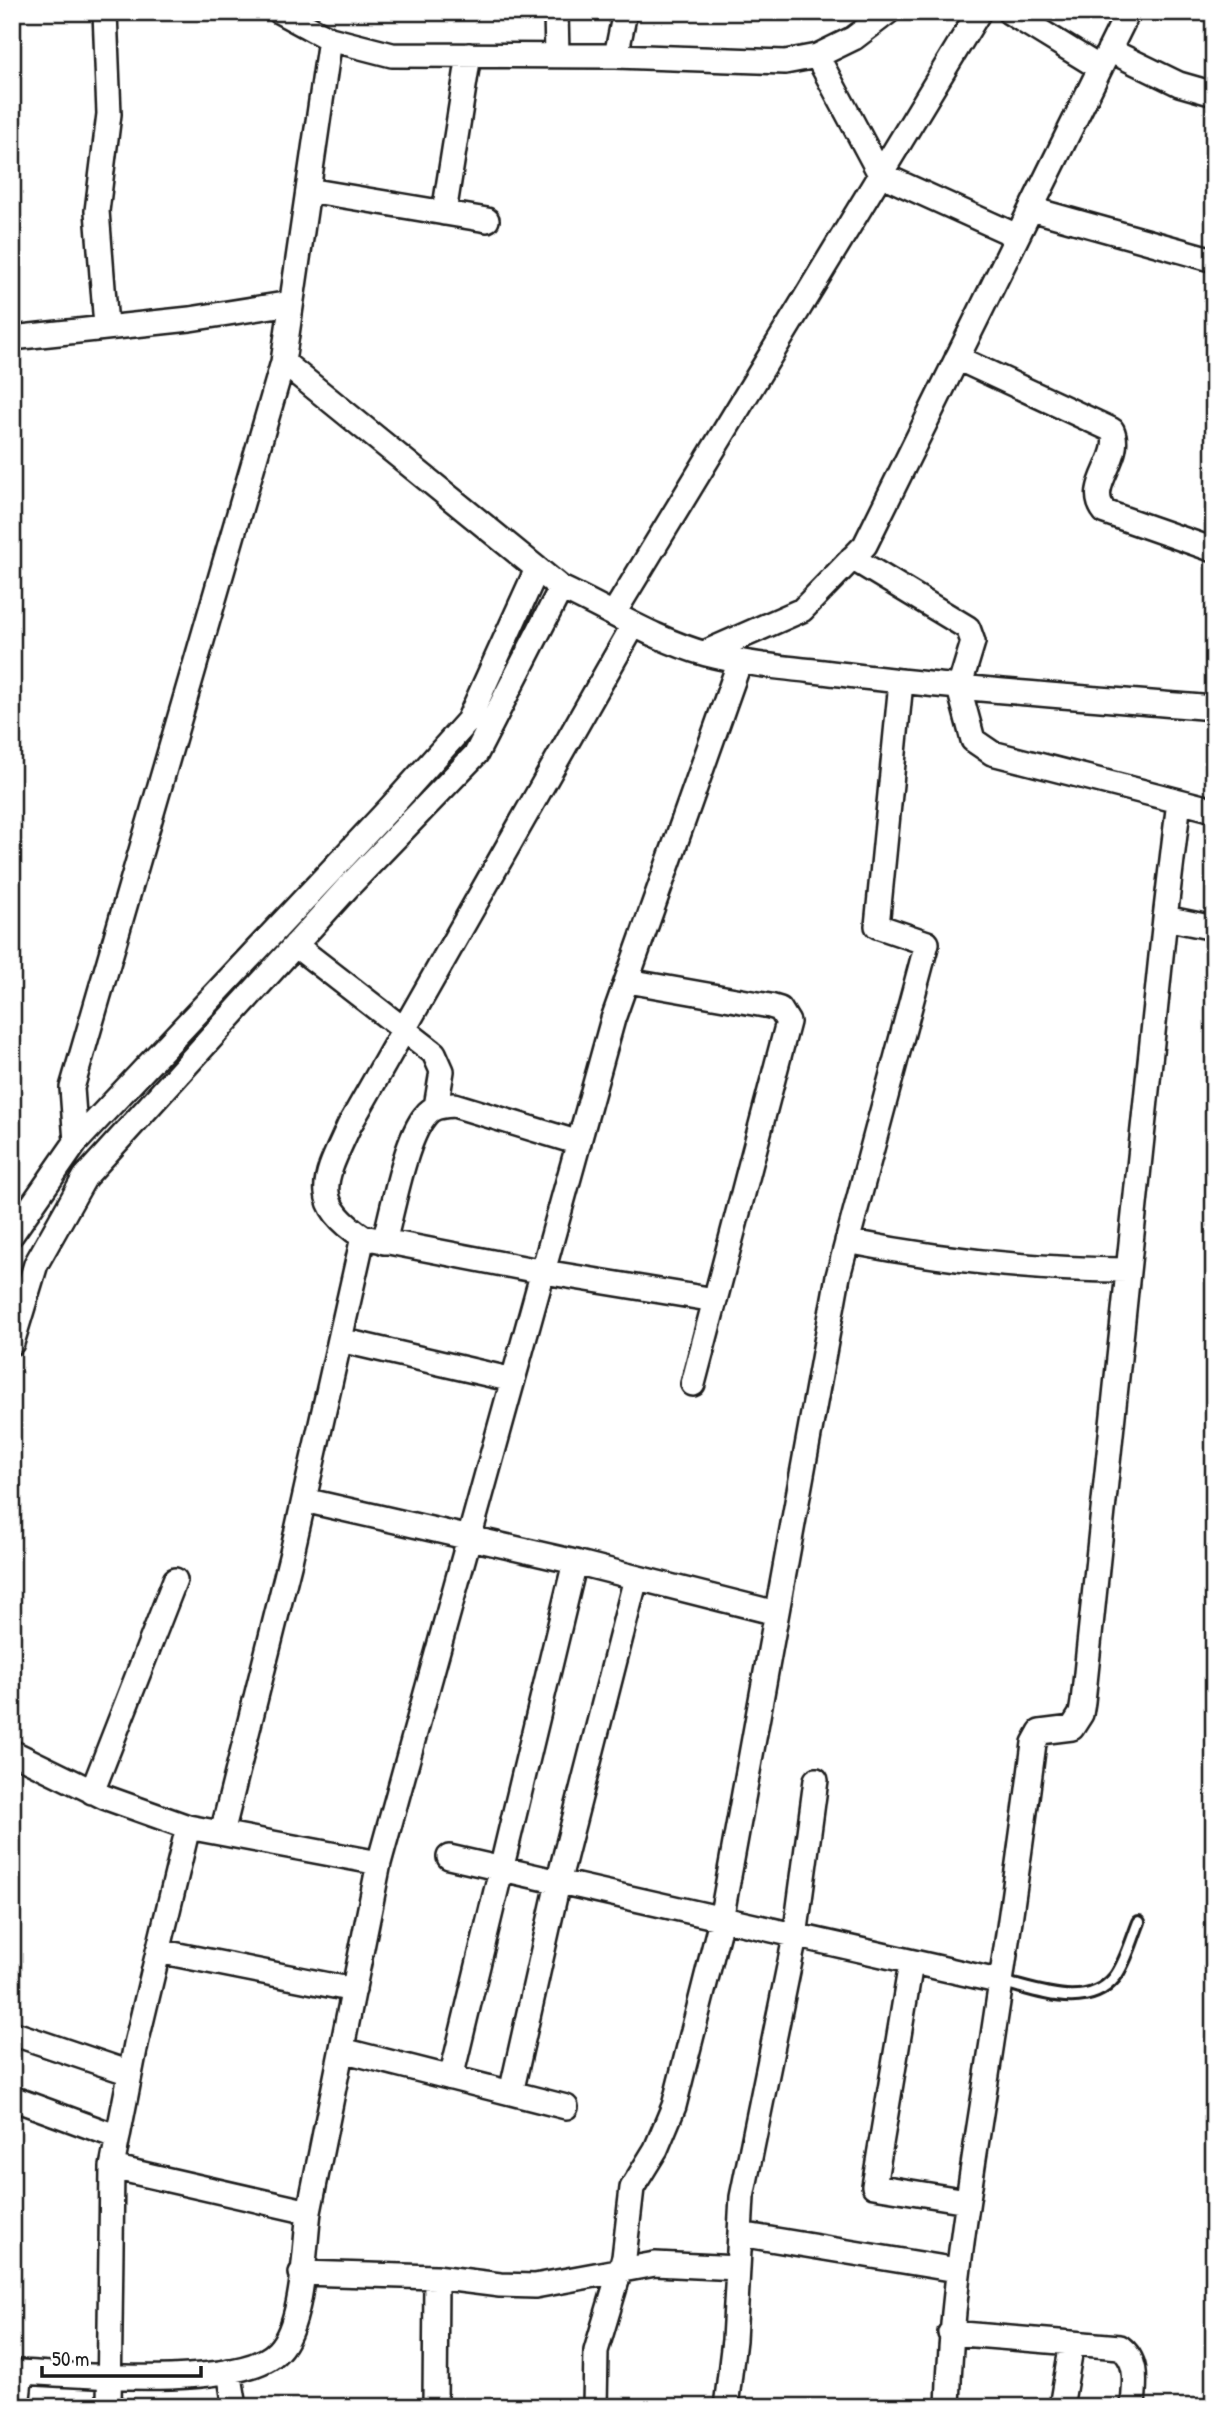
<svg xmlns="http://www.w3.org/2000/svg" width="1226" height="2419" viewBox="0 0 1226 2419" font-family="'Patrick Hand',sans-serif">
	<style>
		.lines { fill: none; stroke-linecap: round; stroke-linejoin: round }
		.service-casing { stroke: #1c1c1c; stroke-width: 16 }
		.minor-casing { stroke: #1c1c1c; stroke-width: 28 }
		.service { stroke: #fff; stroke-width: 10 }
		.minor { stroke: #fff; stroke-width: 23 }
	</style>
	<rect width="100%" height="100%" fill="#fff"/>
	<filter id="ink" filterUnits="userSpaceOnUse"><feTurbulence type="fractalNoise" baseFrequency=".0143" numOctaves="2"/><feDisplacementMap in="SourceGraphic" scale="14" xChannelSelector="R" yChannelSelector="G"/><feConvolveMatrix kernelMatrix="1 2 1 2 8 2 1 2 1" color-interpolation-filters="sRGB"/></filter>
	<g filter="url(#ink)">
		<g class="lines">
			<!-- service casing -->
			<g class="service-casing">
				<path id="service" d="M1002,1982C1037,1990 1087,2012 1115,1977C1126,1962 1132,1939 1139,1922"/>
			</g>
			<!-- minor casing -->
			<g class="minor-casing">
				<path id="minor" d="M105,12L109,114L97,211L106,326
					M556,12L557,55
					M1009,12L1100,68
					M330,39L392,55L616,56L785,62L817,56L854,38L888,12
					M1109,50L1179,84L1214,94
					M616,56L625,12
					M817,56L880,174L1017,236
					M308,190L487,220
					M1031,209L1214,260
					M444,213L469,55
					M12,338L190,319L291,303
					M957,358L1112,430C1125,458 1083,486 1105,512L1214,550
					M283,362L561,588C609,610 655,640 706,654C752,666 801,669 848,675C969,690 1092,698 1214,708
					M852,558L968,628L973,642L959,688L973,740L992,753L1214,810
					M614,613L979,12
					M704,653L802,610L865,545L1128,12
					M1165,918L1179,801
					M295,945L434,1053L442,1071L436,1107
					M628,981L770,1006L780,1009L788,1022L693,1384
					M76,1142L72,1088L283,362L330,39L280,12
					M12,1234L76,1142L390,808L468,721L537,569
					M363,1237C308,1201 326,1177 349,1126L633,626
					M847,1241C941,1260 1032,1270 1128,1270
					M384,1242C393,1209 405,1140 425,1116C432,1106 442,1106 454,1105L579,1143
					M340,1340L513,1380
					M12,1343L36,1264L85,1177L347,888L476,754L561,588
					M304,1500L575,1562L451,2078
					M575,1562L776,1613
					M12,1752L104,1797L188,1827
					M92,1792L175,1580
					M222,1833L291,1557L363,1237L544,1272L715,1300
					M449,1857L1002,1982
					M158,1951L354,1990
					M911,1963L874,2186L967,2201
					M12,2033L130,2073
					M342,2050L566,2107
					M511,2093L558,1883L636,1578
					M12,2098L118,2137
					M112,2167L309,2212L379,1863L613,1019L740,661
					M740,2234L957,2270
					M301,2273L436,2277L500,2285L535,2286L655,2264L738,2268
					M950,2333L1120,2347C1140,2362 1134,2385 1133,2407
					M229,2371L235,2407
					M17,2407L21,2372C75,2375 242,2390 278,2351C304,2324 304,2249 309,2212
					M109,2407L112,2167L136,2044L188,1827L379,1863
					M435,2407L436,2277
					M595,2407L596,2351L624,2257L632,2188L656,2149L674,2106L721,1920L838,1276L927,943L877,926L901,682
					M726,2407L734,2340L742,2197L795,1937L816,1780
					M948,2407C951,2295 970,2185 987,2075C1004,1964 1020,1854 1034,1743L1040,1732L1072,1728L1081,1714L1083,1702L1165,918L1214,928
					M1061,2407L1072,2343"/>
			</g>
			<!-- service -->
			<use href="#service" class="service"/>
			<!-- minor -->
			<use href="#minor" class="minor"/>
		</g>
	</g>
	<!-- margin -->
	<rect width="1226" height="2419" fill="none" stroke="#fff" stroke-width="42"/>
	<rect x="21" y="21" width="1184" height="2377" fill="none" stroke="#1c1c1c" stroke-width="2.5" filter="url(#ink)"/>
	<!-- scale -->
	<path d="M42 2366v10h159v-10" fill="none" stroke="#1c1c1c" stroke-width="3.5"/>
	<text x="52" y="2366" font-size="21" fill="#1c1c1c" stroke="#ffffff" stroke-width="5" paint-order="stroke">50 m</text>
</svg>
